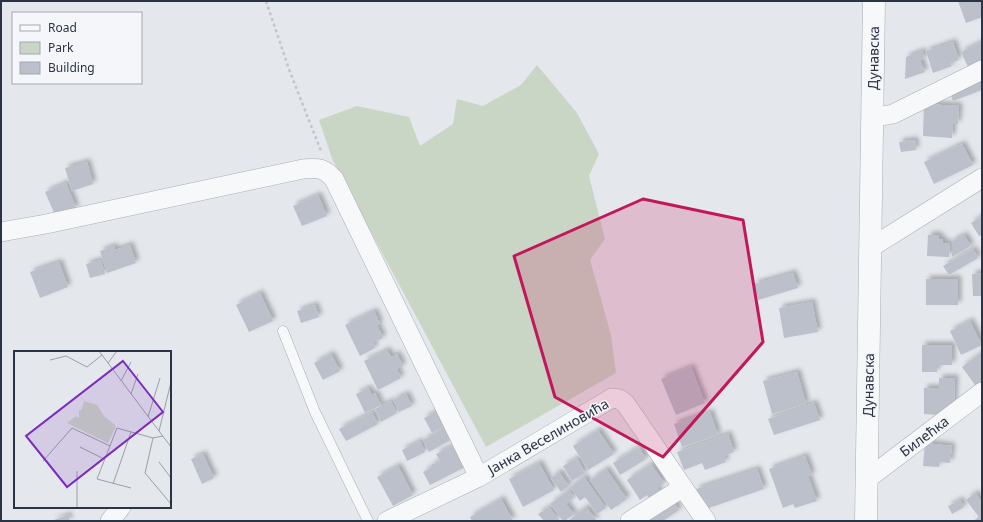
<svg xmlns="http://www.w3.org/2000/svg" width="983" height="522" viewBox="0 0 983 522" font-family="'Noto Sans',sans-serif">
	<style>
		.green { fill: #c9d6c5 }
		.building { fill: #bbc0ca; filter: url(#shadow) }
		.lines { fill: none; stroke-linecap: round; stroke-linejoin: round }
		.service-casing { stroke: #a9aeb7; stroke-width: 11 }
		.minor-casing { stroke: #a9aeb7; stroke-width: 20 }
		.tertiary-casing { stroke: #a9aeb7; stroke-width: 23 }
		.path { stroke: #c2c5cb; stroke-width: 2.5; stroke-dasharray: 3 3; stroke-linecap: butt }
		.service { stroke: #f7f8fa; stroke-width: 10 }
		.minor { stroke: #f7f8fa; stroke-width: 19 }
		.tertiary { stroke: #f7f8fa; stroke-width: 22 }
		.marked { fill: #c2185b; fill-opacity: 0.2; stroke: #c2185b; stroke-width: 3; stroke-linejoin: round }
		.labels { text-anchor: middle; dominant-baseline: central; stroke-width: 3; stroke-linejoin: round; paint-order: stroke }
		.street-label { font-size: 14px; fill: #2b3445; stroke: #f4f6f9 }
		.inset-road { fill: none; stroke: #9a9fa9; stroke-width: 1 }
		.view { fill: #7b2cbf; fill-opacity: 0.15; stroke: #7b2cbf; stroke-width: 2 }
		.inset-edge { fill: none; stroke: #2b3445; stroke-width: 2 }
	</style>
	<defs>
		<filter id="shadow"><feDropShadow dx="3.5" dy="-3.5" stdDeviation="2" flood-color="#0004"/></filter>
	</defs>
	<rect width="100%" height="100%" fill="#e4e7ec"/>
	<!-- green -->
	<path class="green" d="M537,65L577,113L599,154L589,176L605,239L590,260L611,335L616,373L486,447L333,161L319,120L357,106L409,117L420,146L453,124L457,99L483,106L521,85Z"/>
	<!-- building -->
	<path class="building" d="M958,1H982V17L966,23Z
		M953,42L959,60L950,63L952,66L933,73L926,51Z
		M982,42V63L969,69L961,52Z
		M922,51L925,58L920,60L925,72L905,79L906,57Z
		M982,77V90L953,101L949,90Z
		M924,104L959,106L958,124H953L952,138L923,136Z
		M915,140L916,150L901,152L899,142Z
		M962,144L973,165L934,184L924,162Z
		M87,162L93,184L72,191L65,168Z
		M66,183L76,208L56,217L45,192Z
		M318,195L327,216L302,226L293,206Z
		M982,216V235L979,236L971,223Z
		M928,235H939V239H943V243H950L949,257L927,256Z
		M964,235L971,246L952,257V241Z
		M130,245L136,263L107,273L100,251L114,246L115,250Z
		M973,249L978,258L949,275L943,266Z
		M101,260L105,274L90,278L86,264Z
		M59,262L68,287L40,298L30,272Z
		M793,273L798,288L758,300L754,284Z
		M982,273V296H973L972,274Z
		M926,279H958V305H926Z
		M260,293L273,321L249,332L236,305Z
		M812,302L818,332L784,338L779,308Z
		M315,305L319,317L301,323L297,311Z
		M374,311L380,324L377,325L383,338L373,343L375,348L360,356L345,325Z
		M970,321L982,345L961,355L950,331Z
		M922,345H952V365H937V372H922Z
		M387,350L391,357L397,354L403,366L397,369L401,378L378,390L364,361Z
		M982,352V386L978,389L962,367Z
		M331,354L340,371L323,380L314,363Z
		M691,367L705,403L676,415L661,379Z
		M797,372L806,404L772,414L763,381Z
		M939,378H955L954,406L952,410H941V415L924,414V388H939Z
		M368,388L372,395L375,393L381,405L365,413L356,394Z
		M406,394L412,406L399,412L393,400Z
		M391,401L397,413L381,422L375,409Z
		M814,403L820,420L774,435L768,419Z
		M440,410L447,425L432,433L424,418Z
		M372,412L378,424L346,441L339,429Z
		M710,412L718,435L682,447L674,424Z
		M450,426L456,437L429,452L423,440Z
		M598,430L614,454L588,470L573,446Z
		M728,434L734,452L724,456L726,462L705,470L702,463L684,470L677,452Z
		M420,441L425,452L407,461L402,450Z
		M925,443L952,446L950,463L940,462L939,467L923,466Z
		M454,445L465,467L430,485L423,472L432,467L431,465L440,461L436,454Z
		M639,447L646,459L620,475L613,463Z
		M203,454L214,478L202,484L191,459Z
		M805,456L812,475L808,476L817,501L795,508L793,504L783,508L769,469Z
		M577,458L585,473L572,481L563,466Z
		M539,463L554,490L523,507L509,479Z
		M651,464L664,483L657,488L660,493L650,499L647,495L640,500L627,480Z
		M398,466L413,495L393,506L377,477Z
		M606,469L627,499L611,510L590,480Z
		M757,469L764,489L703,510L696,489Z
		M559,472L569,486L561,492L551,478Z
		M584,477L606,508L597,514L585,497L580,501L570,487Z
		M569,490L574,497L566,504L574,514L565,521H563L550,504Z
		M975,493L982,502V521H973L979,517L966,500Z
		M501,499L513,521H472L470,517Z
		M672,500L679,510L663,521H650L647,516Z
		M960,500L964,507L952,514L948,506Z
		M549,507L560,521H544L538,514Z
		M586,507L597,521H568Z
		M68,515L70,521H51Z"/>
	<g class="lines">
		<!-- service casing -->
		<g class="service-casing">
			<path id="service" d="M283,331L315,412L368,521"/>
		</g>
		<!-- minor casing -->
		<g class="minor-casing">
			<path id="minor" d="M872,116H882L893,114L982,70
				M1,232L46,224L303,169C319,168 323,167 334,179L479,477
				M870,248L982,178
				M866,480L982,392
				M110,521L121,507
				M387,521L479,477L612,398L619,399L625,403L706,521
				M630,521L682,488"/>
		</g>
		<!-- tertiary casing -->
		<g class="tertiary-casing">
			<path id="tertiary" d="M866,521L874,1"/>
		</g>
		<!-- path -->
		<path class="path" d="M266,1L290,72L321,151"/>
		<!-- service -->
		<use href="#service" class="service"/>
		<!-- minor -->
		<use href="#minor" class="minor"/>
		<!-- tertiary -->
		<use href="#tertiary" class="tertiary"/>
	</g>
	<!-- marked area -->
	<path class="marked" d="M643,199L743,220L763,342L663,457L555,397L514,256Z"/>
	<g class="labels">
		<!-- street labels -->
		<g class="street-label">
			<text transform="translate(873 58) rotate(-89)">Дунавска</text>
			<text transform="translate(868 385) rotate(-89)">Дунавска</text>
			<text transform="translate(548 436) rotate(-30)">Јанка Веселиновића</text>
			<text transform="translate(924 436) rotate(-37)">Билећка</text>
		</g>
	</g>
	<!-- overview -->
	<g transform="translate(14 351)">
		<rect width="157" height="157" fill="#e4e7ec"/>
		<path d="M70,50L83,54L90,65L102,75L94,92L53,72L62,65L65,67V60L68,58Z" fill="#c9d6c5"/>
		<path class="inset-road" d="M85,0L157,96M36,9L52,5L73,16L88,4M94,12L103,0M107,30L117,11M117,43L124,23M134,66L146,27M145,80L157,31M139,87L131,122L157,153M66,96L90,108M29,110L58,77L96,95M145,111L157,127M99,133L117,81M117,137L83,128L103,77L139,87L149,85M63,157V120"/>
		<path class="view" d="M109,10L149,61L53,136L12,85Z"/>
		<rect width="157" height="157" class="inset-edge"/>
	</g>
	<!-- border -->
	<rect width="983" height="522" fill="none" stroke="#2b3445" stroke-width="4"/>
	<!-- legend -->
	<rect x="12" y="12" width="130" height="72" fill="#f4f6f9" stroke="#a4a8b1"/>
	<rect x="20" y="25" width="20" height="6" fill="#f7f8fa" stroke="#a4a8b1"/>
	<text x="48" y="32" font-size="12" fill="#2b3445">Road</text>
	<rect x="20" y="42" width="20" height="12" fill="#c9d6c5" stroke="#a4a8b1"/>
	<text x="48" y="52" font-size="12" fill="#2b3445">Park</text>
	<rect x="20" y="62" width="20" height="12" fill="#bbc0ca" stroke="#a4a8b1"/>
	<text x="48" y="72" font-size="12" fill="#2b3445">Building</text>
</svg>
